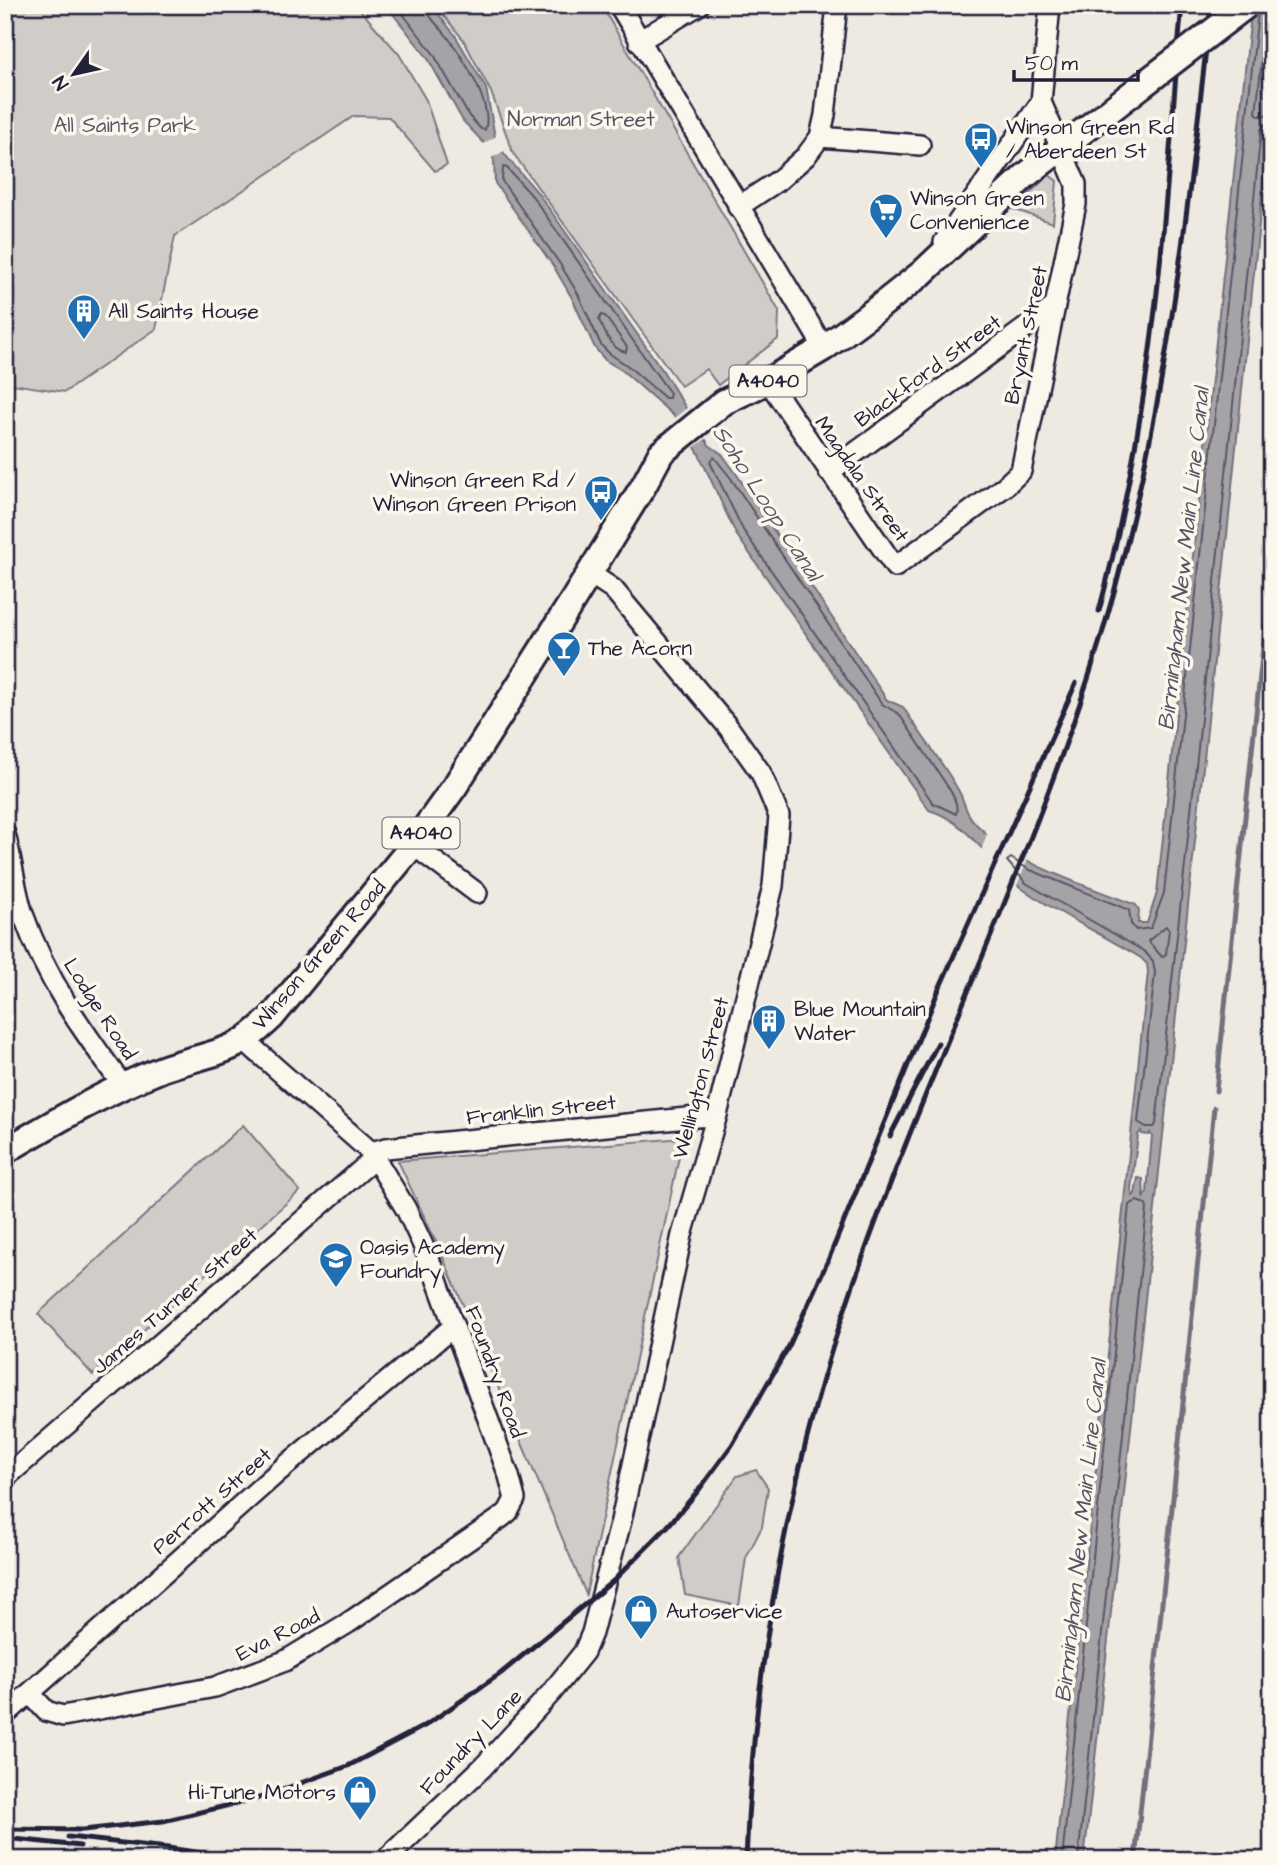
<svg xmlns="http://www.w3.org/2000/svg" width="1277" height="1865" viewBox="0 0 1277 1865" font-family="'Architects Daughter',sans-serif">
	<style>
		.green { fill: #d0cdc9; stroke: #797882; stroke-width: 2 }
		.water { fill: #a6a3a7; stroke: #716f7c; stroke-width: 2; fill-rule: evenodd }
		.pier { fill: #eeeae2 }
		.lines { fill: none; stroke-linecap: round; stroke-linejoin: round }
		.shore { stroke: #575666; stroke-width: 2 }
		.stream { stroke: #716f7c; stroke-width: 5 }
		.minor-casing { stroke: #22223b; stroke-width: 24 }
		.major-casing { stroke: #22223b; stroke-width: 30 }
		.minor { stroke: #fbf7ec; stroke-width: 19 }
		.major { stroke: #fbf7ec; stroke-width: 24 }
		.rail { stroke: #22223b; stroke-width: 5 }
		.major-bridge-casing { stroke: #22223b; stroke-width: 30; stroke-linecap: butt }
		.major-bridge { stroke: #fbf7ec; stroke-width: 24 }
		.labels { text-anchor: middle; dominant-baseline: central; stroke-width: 7; stroke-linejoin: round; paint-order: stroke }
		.shield { fill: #fbf7ec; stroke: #636270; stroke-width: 2 }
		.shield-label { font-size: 19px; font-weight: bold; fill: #22223b }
		.park-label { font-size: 21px; fill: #565566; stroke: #fbf7ec }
		.poi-label { font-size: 21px; fill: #22223b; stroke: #fbf7ec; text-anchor: start }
		.street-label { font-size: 21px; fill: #22223b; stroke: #fbf7ec }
		.water-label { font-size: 23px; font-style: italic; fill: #575666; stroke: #fbf7ec }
	</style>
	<rect width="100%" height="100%" fill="#eeeae2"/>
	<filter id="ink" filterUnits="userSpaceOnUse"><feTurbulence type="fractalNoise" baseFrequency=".0143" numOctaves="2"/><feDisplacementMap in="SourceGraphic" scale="14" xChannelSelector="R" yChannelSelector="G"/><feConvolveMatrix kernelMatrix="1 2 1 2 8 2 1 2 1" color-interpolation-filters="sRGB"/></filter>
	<g filter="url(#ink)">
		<!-- green -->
		<path class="green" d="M5,5H356L399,54L426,100L447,165L435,171L389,117L354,116L175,236L156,329L65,392L5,383Z
			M435,5H601L779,311L778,339L718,385L706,369L681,386L513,153L491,92L463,39Z
			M1049,175L1057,181L1053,223L1013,209Z
			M243,1125L300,1191L93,1375L38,1314Z
			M683,1138L586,1594L439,1248L398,1161Z
			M756,1470L768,1488L762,1527L746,1558L739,1606L685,1595L679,1557L737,1476Z"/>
		<!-- water -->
		<path class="water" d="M386,5H431L455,35L486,88L495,137L505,155L538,193L555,217L663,371L709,445L722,454L735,472L887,700L903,707C920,734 941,760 957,788C966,802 963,811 977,825C1016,865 1085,885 1136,905L1139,910L1138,923H1147L1157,893L1252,5H1272V97L1205,749L1084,1860H1055L1148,972L1147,964L1141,958C1103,935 1061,915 1024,890C991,868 971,822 929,810L736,534L698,452L674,416L623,371L605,360L595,348L572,298L554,267L495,183L494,160L484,143L463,121L427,57ZM1141,1131L1142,1134L1149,1135L1150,1133L1152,1136L1147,1192L1144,1197L1143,1179L1138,1178L1135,1194L1133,1196L1131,1189L1138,1135Z"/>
		<!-- pier -->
		<path class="pier" d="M498,135L506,150L489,159L481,145Z
			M688,407L708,437L692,449L672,420Z
			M988,831L1029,857L1016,888L981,851Z"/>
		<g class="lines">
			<!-- shore -->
			<path class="shore" d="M396,5L433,53L469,116L481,129L485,130C494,105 462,56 447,36C440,27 427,17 426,5
				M1268,5L1256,113L1260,116L1272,113
				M1258,12L1164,893L1151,928L1136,930L1131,924L1129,910L1028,869L1011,858L1007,861L1026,883L1145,952L1153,961L1155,973L1138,1122L1146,1127H1154L1156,1124L1198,748L1261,130L1265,124L1272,122
				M503,167L507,168L533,197L657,375L670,393L669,398H665L628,366L610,354L601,345L578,294L560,264L502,181Z
				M601,315L605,316L627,347L626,352C610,349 606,333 599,320Z
				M714,457L730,477L882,704L899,714L946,784C952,792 959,805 956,814L933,803L743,530L710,462Z
				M1166,926L1169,930L1166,954L1162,957L1148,941Z
				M1062,1860L1129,1205L1137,1201L1145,1204L1147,1208L1078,1860"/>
			<!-- stream -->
			<path class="stream" d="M1216,1091L1272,562
				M1135,1860L1214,1108"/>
			<!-- minor casing -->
			<g class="minor-casing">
				<path id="minor" d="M619,5L824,348
					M639,41L699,5
					M820,137L920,145
					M738,207L779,180L806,156L820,137L825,115L837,5
					M944,242L1041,102
					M768,381L895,567L1004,487L1021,471L1076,204V184L1041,102L1050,5
					M829,472L1054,307
					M5,834C12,860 15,889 23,914C46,980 83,1031 123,1086
					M413,845L477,893
					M371,1152L386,1148L717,1115
					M5,1478L375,1158
					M30,1693L46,1711L63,1716L215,1687L285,1661L348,1623L502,1517L508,1512L515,1499L509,1476L428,1256L406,1209L375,1158L371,1152L244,1040
					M5,1715L278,1472L453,1327
					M385,1860L483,1767L551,1693L584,1652L592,1633L621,1521L682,1235L717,1115L773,886L779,816L761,773L729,728L613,589L589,573"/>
			</g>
			<!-- major casing -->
			<g class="major-casing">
				<path id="major" d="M5,1151C56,1121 107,1091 162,1069C189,1059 219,1055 243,1041C254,1034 263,1025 272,1017L413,845L455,786L573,600L644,485L661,453L724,402L768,381L824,348L874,311L922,273L1025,176L1144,84"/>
			</g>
			<!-- minor -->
			<use href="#minor" class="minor"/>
			<!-- major -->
			<use href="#major" class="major"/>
			<!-- rail -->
			<path class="rail" d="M1099,611C1125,515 1142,417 1154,318C1167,214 1172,109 1182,5
				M890,1136L938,1043
				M5,1829L83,1830L163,1821L259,1798L348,1766L426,1725L500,1674L613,1581L667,1527L698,1491L732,1445L789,1346L829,1258L939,989L1076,683
				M68,1837L168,1848L251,1860
				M5,1838L80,1846
				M746,1860C753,1671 789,1470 851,1291C922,1084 1020,887 1088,679C1161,456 1185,237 1211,5"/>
			<!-- major-bridge casing -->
			<g class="major-bridge-casing">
				<path id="major-bridge" d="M1144,84L1247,5"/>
			</g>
			<!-- major-bridge -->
			<use href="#major-bridge" class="major-bridge"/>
		</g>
	</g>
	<!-- icons -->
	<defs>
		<g id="bus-pin" transform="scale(1.75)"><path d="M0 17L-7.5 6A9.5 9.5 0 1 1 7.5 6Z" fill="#1f6fb2" stroke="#fbf7ec"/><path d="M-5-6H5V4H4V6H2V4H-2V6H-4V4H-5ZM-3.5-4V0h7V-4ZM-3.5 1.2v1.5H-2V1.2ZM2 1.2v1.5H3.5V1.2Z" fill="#fff"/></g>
		<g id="supermarket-pin" transform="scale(1.75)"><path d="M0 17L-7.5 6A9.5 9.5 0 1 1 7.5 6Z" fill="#1f6fb2" stroke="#fbf7ec"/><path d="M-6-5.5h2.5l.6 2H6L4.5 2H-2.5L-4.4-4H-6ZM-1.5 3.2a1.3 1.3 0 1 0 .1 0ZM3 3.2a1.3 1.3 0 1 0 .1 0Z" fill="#fff"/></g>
		<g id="building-pin" transform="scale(1.75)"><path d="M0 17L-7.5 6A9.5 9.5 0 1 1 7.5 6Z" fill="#1f6fb2" stroke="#fbf7ec"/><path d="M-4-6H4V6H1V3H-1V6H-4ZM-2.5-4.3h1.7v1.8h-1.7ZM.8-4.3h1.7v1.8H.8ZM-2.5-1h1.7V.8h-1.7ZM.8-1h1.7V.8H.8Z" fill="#fff"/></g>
		<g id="bar-pin" transform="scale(1.75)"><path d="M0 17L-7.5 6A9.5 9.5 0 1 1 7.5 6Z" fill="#1f6fb2" stroke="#fbf7ec"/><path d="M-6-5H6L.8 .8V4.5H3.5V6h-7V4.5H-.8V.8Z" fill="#fff"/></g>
		<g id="school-pin" transform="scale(1.75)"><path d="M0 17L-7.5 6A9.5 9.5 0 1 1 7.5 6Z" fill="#1f6fb2" stroke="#fbf7ec"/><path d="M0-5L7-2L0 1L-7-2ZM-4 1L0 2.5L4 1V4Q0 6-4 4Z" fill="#fff"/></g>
		<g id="shop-pin" transform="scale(1.75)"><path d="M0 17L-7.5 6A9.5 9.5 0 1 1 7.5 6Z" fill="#1f6fb2" stroke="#fbf7ec"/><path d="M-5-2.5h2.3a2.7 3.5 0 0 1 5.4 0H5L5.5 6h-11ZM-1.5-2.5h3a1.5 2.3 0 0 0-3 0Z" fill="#fff"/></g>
	</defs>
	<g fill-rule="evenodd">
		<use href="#bus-pin" x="981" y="139"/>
		<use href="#supermarket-pin" x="886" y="210"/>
		<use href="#building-pin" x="84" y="311"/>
		<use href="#bus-pin" x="601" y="492"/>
		<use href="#bar-pin" x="564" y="648"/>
		<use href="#building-pin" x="769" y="1021"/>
		<use href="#school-pin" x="336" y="1259"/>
		<use href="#shop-pin" x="641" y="1611"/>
		<use href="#shop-pin" x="360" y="1792"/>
	</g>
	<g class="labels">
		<!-- shield labels -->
		<g class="shield">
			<rect x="729.5" y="365.5" width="77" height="31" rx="5"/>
			<rect x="382.5" y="817.5" width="77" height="31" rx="5"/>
		</g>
		<g class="shield-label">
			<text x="768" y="381">A4040</text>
			<text x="421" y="833">A4040</text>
		</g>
		<!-- park labels -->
		<g class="park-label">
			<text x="581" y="119">Norman Street</text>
			<text x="125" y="125">All Saints Park</text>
		</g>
		<!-- poi labels -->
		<g class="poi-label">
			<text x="1006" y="127">Winson Green Rd<tspan x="1006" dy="24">/ Aberdeen St</tspan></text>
			<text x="910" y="198">Winson Green<tspan x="910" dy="24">Convenience</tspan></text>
			<text x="108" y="311">All Saints House</text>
			<text x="576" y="480" text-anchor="end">Winson Green Rd /<tspan x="576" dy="24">Winson Green Prison</tspan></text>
			<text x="588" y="648">The Acorn</text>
			<text x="794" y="1009">Blue Mountain<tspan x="794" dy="24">Water</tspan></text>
			<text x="360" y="1247">Oasis Academy<tspan x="360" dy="24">Foundry</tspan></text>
			<text x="666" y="1611">Autoservice</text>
			<text x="336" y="1792" text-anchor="end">Hi-Tune Motors</text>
		</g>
		<!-- street labels -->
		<g class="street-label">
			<text transform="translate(1026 335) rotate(-78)">Bryant Street</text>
			<text transform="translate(928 371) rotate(-36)">Blackford Street</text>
			<text transform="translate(862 479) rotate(55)">Magdala Street</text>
			<text transform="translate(319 955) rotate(-49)">Winson Green Road</text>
			<text transform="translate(100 1009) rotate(57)">Lodge Road</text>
			<text transform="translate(701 1078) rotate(-75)">Wellington Street</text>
			<text transform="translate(541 1110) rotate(-6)">Franklin Street</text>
			<text transform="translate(175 1301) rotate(-41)">James Turner Street</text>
			<text transform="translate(495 1372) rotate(70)">Foundry Road</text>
			<text transform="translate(212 1501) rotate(-41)">Perrott Street</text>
			<text transform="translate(278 1635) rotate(-27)">Eva Road</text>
			<text transform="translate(471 1742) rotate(-46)">Foundry Lane</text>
		</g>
		<!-- water labels -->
		<g class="water-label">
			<text transform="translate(767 503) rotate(57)">Soho Loop Canal</text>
			<text transform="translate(1184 559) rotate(-84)">Birmingham New Main Line Canal</text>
			<text transform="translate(1081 1531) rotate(-84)">Birmingham New Main Line Canal</text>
		</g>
	</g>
	<!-- margin -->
	<rect width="1277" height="1865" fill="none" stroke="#fbf7ec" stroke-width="28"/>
	<rect x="14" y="14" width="1249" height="1837" fill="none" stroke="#22223b" stroke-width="2.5" filter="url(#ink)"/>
	<!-- north arrow -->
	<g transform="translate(74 74) rotate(236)" stroke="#fbf7ec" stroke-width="5" paint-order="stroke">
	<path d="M0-5L12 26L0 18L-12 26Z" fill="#22223b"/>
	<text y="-10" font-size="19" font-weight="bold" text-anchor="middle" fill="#22223b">N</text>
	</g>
	<!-- scale -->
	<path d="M1014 70v10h124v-10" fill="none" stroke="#22223b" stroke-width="3.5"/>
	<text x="1025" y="70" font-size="21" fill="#22223b" stroke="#fbf7ec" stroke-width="5" paint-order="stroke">50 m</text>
</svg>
